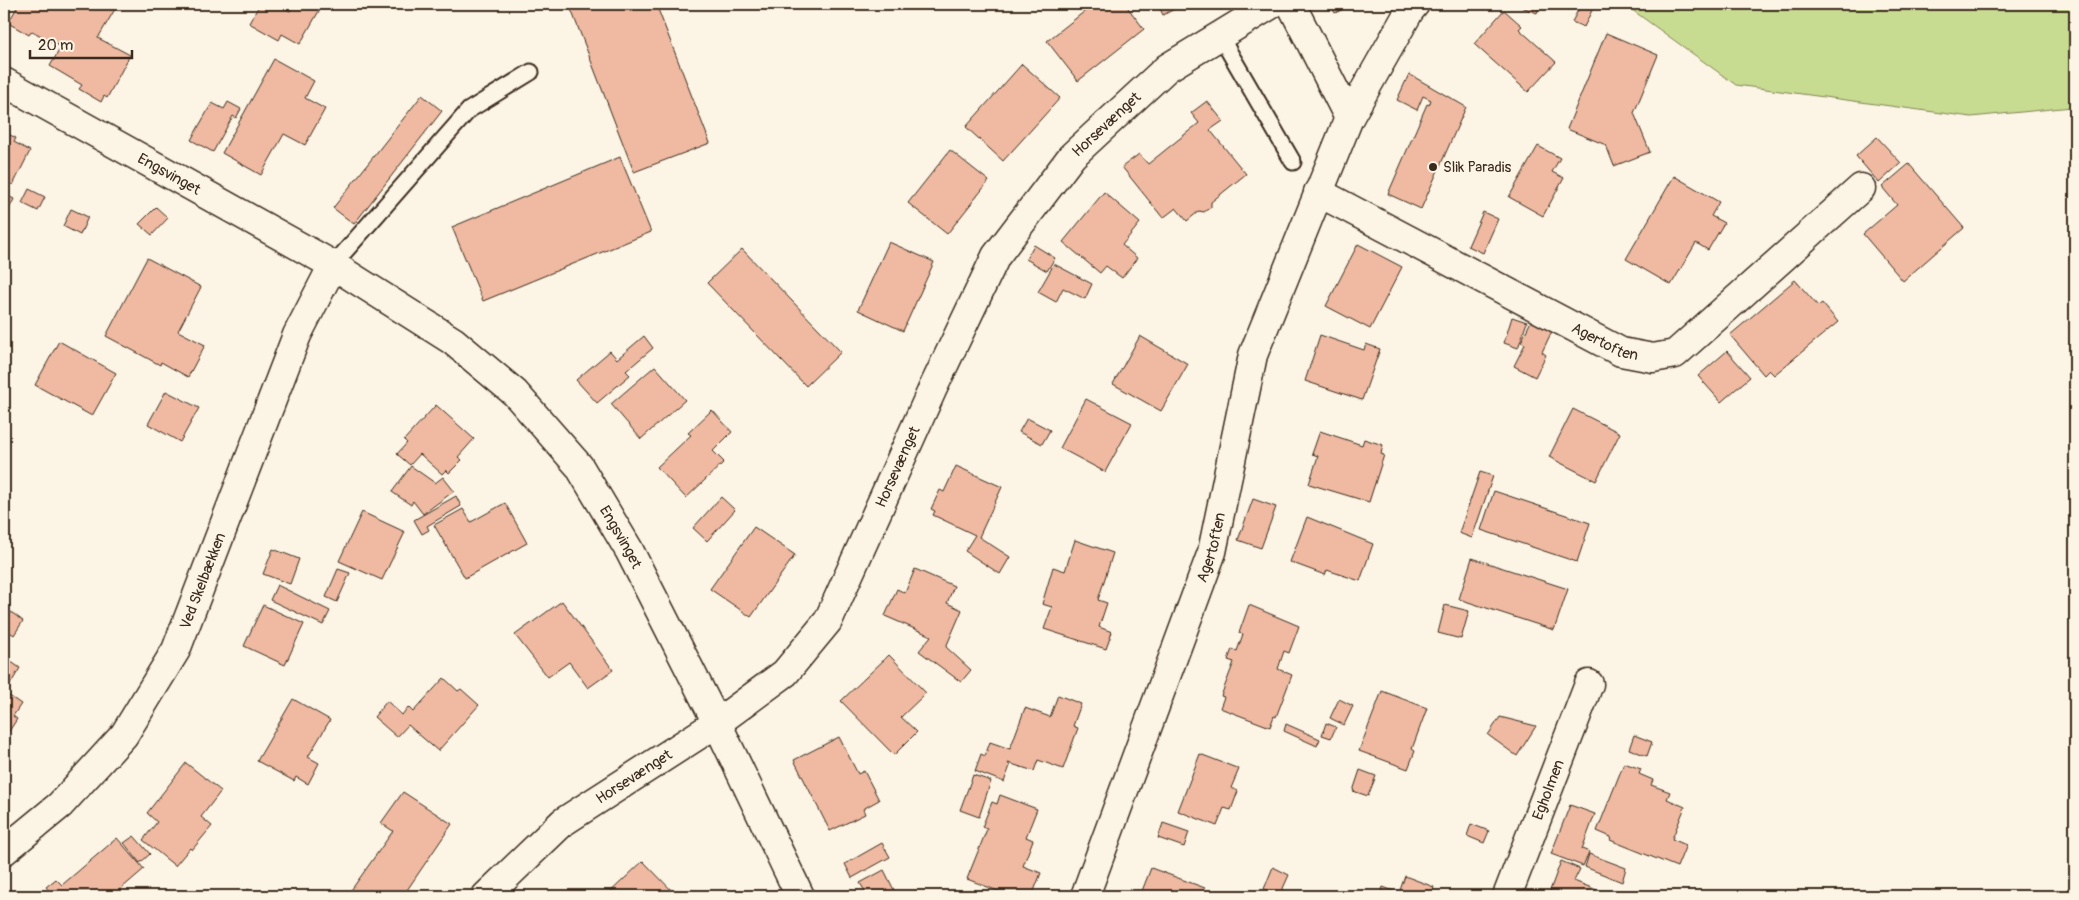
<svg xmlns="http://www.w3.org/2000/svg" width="2079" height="900" viewBox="0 0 2079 900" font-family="Pangolin,sans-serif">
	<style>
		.green { fill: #c8dc91; stroke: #828358 }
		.building { fill: #efbaa1; stroke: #3b2a1e }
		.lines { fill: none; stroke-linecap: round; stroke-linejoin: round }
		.service-casing { stroke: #3b2a1e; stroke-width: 19 }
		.minor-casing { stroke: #3b2a1e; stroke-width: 31 }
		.service { stroke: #fcf5e5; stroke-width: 15 }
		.minor { stroke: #fcf5e5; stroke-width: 28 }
		.poi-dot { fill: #3b2a1e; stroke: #fcf5e5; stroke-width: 2 }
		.labels { text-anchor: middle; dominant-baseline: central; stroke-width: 4; stroke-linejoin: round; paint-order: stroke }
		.street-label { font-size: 15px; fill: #3b2a1e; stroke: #fcf5e5 }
		.poi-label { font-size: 15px; fill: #3b2a1e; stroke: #fcf5e5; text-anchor: start }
	</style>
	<rect width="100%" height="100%" fill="#fcf5e5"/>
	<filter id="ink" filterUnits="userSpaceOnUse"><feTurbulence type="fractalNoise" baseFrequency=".02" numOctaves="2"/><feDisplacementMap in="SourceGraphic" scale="10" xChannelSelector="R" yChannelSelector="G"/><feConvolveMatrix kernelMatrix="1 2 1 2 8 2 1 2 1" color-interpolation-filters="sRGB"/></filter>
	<g filter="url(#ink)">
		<!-- green -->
		<path class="green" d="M1624,4H2075V109L2072,107L1971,117L1736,85Z"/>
		<!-- building -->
		<path class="building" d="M19,4H118L98,38L130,55L107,98L104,96L101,102L79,89L82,85L50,66L61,47L32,31L29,35L8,23Z
			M260,4H277L290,11L294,4H308L319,11L300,44L282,34L279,40L249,23Z
			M569,4H656L710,143L634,172Z
			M1094,4H1125L1144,29L1078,81L1047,41Z
			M1158,4H1184L1163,15Z
			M1330,4H1354L1335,13Z
			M1514,4H1540L1537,13Z
			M1581,4L1593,8L1584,27L1572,22Z
			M1504,10L1522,26L1519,29L1556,62L1528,92L1474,44Z
			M1606,33L1658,55L1634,113L1650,152L1614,166L1606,145L1567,129Z
			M274,59L314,81L305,98L325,109L305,145L284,134L261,175L222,153Z
			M1022,64L1060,98L1003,161L966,127Z
			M1409,74L1466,107L1421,209L1388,194L1427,104L1429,105L1431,100L1423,96L1417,110L1397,100Z
			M422,95L442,111L354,224L333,208Z
			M1207,101L1223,121L1210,130L1246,174L1211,202V207L1204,212L1199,211L1187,221L1176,208L1163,218L1122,167L1139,154L1148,164L1199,123L1191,113Z
			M228,102L241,109L236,118L233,116L213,152L191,140L212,103L224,109Z
			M4,132L16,138L14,142L30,151L13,185L4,180Z
			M1877,137L1901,163L1879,183L1856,156Z
			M1538,146L1560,158L1552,172L1564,178L1543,216L1509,197Z
			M950,150L989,181L947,234L908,203Z
			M620,157L651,232L483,301L452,227Z
			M1909,164L1964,228L1903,281L1863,234L1897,205L1882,187Z
			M1674,176L1719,202L1711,216L1724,223L1708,250L1696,243L1671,285L1626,259Z
			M29,189L45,197L38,211L22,203Z
			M1104,192L1140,223L1122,245L1137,258L1122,278L1106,266L1100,273L1063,242Z
			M4,194L14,199L7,213L4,211Z
			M156,207L168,218L152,235L139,224Z
			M71,209L88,217L80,235L63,226Z
			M1483,212L1498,219L1483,253L1468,246Z
			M889,242L934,262L903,331L858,310Z
			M1358,244L1402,267L1370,329L1326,306Z
			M1034,245L1055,258L1047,271L1026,259Z
			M742,249L841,352L806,386L707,283Z
			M147,258L201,287L178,331L205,345L188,377L161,362L160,365L106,336Z
			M1054,264L1092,284L1085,299L1063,288L1056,302L1038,292Z
			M1795,280L1818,306L1822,303L1838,322L1774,375L1769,370L1764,375L1730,335Z
			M1512,317L1527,322L1518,348L1504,343Z
			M1531,321L1552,331L1542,352L1546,355L1535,377L1514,366L1525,344L1521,342Z
			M1320,335L1364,350L1366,344L1380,349L1362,400L1305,381Z
			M644,336L653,348L626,371L630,375L597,403L576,380L610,351L617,359Z
			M1140,336L1188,364L1161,411L1113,384Z
			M59,341L116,373L92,416L35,385Z
			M1727,351L1750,377L1721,402L1698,376Z
			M655,366L685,400L641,439L611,404Z
			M166,391L199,408L180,442L148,424Z
			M1086,399L1132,423L1105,472L1060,448Z
			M436,405L474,439L458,457L462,460L449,473L446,470L442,474L420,454L410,465L397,454L407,443L404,440Z
			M1573,409L1620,433L1596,481L1549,457Z
			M712,410L732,432L713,451L724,462L686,498L657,467L691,435L688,433Z
			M1027,418L1050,430L1042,444L1019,432Z
			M1320,431L1362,445L1364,439L1383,445L1381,454L1384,455L1369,502L1309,484L1318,456L1312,454Z
			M411,466L435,483L443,477L454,491L423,514L413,501L411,505L392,492Z
			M956,466L1002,487L979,537L1010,557L1000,574L965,551L975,535L933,515L935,511L931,509L940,490L944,492Z
			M1480,472L1493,476L1472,538L1459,533Z
			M1494,491L1590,523L1577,562L1481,530Z
			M456,496L461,506L427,526L429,530L422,534L414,520Z
			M721,497L735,510L707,541L693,528Z
			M1253,499L1276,507L1261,548L1238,540Z
			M505,503L527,543L465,578L434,525L463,509L471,522Z
			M362,512L405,532L382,580L339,561Z
			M1307,517L1373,544L1360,581L1327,570L1325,575L1290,562Z
			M754,527L795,555L751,617L710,589Z
			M1075,540L1113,553L1098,600L1107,603L1099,627L1112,632L1106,649L1044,629L1052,607L1042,604L1053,567L1065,571Z
			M273,549L299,559L290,584L263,574Z
			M1472,558L1568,589L1554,630L1459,599Z
			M338,569L350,573L337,602L326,597Z
			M915,569L954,586L947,603L962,610L946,647L971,670L961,682L919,651L931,636L885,616L897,589L905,593Z
			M277,585L330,611L323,625L270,600Z
			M562,601L613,670L588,688L569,662L548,677L515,635Z
			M263,605L304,624L285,665L244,646Z
			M1249,605L1299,626L1289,653L1284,651L1278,669L1292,675L1276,717L1274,716L1270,727L1220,708L1224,697L1221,696L1234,662L1228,660L1232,649L1237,651L1243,634L1239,633Z
			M1445,605L1469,611L1461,639L1438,633Z
			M11,612L23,621L14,635L4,628V623Z
			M889,655L926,693L901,717L917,732L894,755L841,701Z
			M4,657L20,668L5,693L21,704L13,716L17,719L4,739Z
			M444,678L458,691L461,689L479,705L438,751L408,725L397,737L374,717L387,701L402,715L408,707L413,712Z
			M1382,691L1427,708L1412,749L1415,751L1408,769L1359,751Z
			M1058,695L1081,704L1073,726L1078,728L1063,769L1038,760L1034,771L1008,763L1010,766L1004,782L975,771L981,754L985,756L990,742L1010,749L1025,708L1050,717Z
			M293,699L330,720L308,757L319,763L308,784L296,777L294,781L257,761Z
			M1339,699L1353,706L1344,725L1330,718Z
			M1500,717L1536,726L1517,756L1488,735Z
			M1326,723L1336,727L1331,738L1322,735Z
			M1286,724L1320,739L1317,746L1284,731Z
			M1634,735L1652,742L1647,756L1629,749Z
			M839,737L858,774L864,771L879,800L863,809L865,814L830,831L794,760Z
			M1200,754L1239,769L1231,788L1238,791L1231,810L1224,808L1217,826L1178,811Z
			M186,763L221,791L201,817L212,826L192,850L190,848L175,866L143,840L157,822L147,813Z
			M1624,763L1641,769L1639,774L1653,780L1651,785L1670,792L1667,799L1685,807L1672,839L1686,845L1677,867L1610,840L1611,837L1597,831Z
			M1360,770L1376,776L1368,796L1353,791Z
			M973,775L991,781L979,817L960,810Z
			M403,792L452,824L403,896H347L393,831L381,823Z
			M1000,795L1037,809L1026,837L1033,840L1023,866L1041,873L1032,896H1011L967,879L987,829L982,827L992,802L997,804Z
			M1570,805L1595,814L1582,849L1589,852L1583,866L1551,854Z
			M1163,823L1189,832L1184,847L1158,838Z
			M1471,824L1489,831L1484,843L1467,836Z
			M134,836L150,854L140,863L124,843Z
			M117,838L144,869L115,894L117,896H54L46,887L56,879L62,885Z
			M882,843L890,857L852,878L845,864Z
			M1589,854L1626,868L1622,882L1585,867Z
			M643,861L677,896H606Z
			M1561,861L1580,869L1574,881L1612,896H1548Z
			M1273,867L1289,875L1280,895L1264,889Z
			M1151,868L1205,888L1202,896H1140Z
			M884,870L895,892L887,896H868L860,883Z
			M1405,876L1434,887L1431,896H1380L1383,887L1399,893Z
			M248,889L259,896H243Z"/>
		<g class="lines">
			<!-- service casing -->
			<g class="service-casing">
				<path id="service" d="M1220,36L1293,162
					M333,265L469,110L531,72"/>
			</g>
			<!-- minor casing -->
			<g class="minor-casing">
				<g id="minor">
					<path d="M1291,4L1349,118"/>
					<path id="s1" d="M4,82L333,265L453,341L515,393L579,466L629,550L717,723L800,896"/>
					<path id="s2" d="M1318,192L1621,352L1653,358L1675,354L1861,188"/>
					<path id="s3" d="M4,851L60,805L124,735L176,650L297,335L333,265"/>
					<path id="s4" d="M486,896L563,822L717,723L785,673L828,621L933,388L996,256L1072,156L1167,68L1272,4"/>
					<path id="s5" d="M1085,896L1212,552L1253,355L1349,118L1410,10L1415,4"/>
					<path id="s6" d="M1507,896L1589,684"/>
				</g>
			</g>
			<!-- service -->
			<use href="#service" class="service"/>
			<!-- minor -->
			<use href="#minor" class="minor"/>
		</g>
	</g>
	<!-- markers -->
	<circle class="poi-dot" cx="1433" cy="167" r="5"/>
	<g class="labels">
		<!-- street labels -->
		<g class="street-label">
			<text stroke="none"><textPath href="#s4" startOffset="1016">Horsevænget</textPath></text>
			<text stroke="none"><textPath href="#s1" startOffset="189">Engsvinget</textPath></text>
			<text stroke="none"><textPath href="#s2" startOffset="324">Agertoften</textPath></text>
			<text stroke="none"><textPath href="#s4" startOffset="611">Horsevænget</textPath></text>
			<text stroke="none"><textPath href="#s1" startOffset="779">Engsvinget</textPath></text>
			<text stroke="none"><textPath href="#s5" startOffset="371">Agertoften</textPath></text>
			<text stroke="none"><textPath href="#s3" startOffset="341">Ved Skelbækken</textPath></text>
			<text stroke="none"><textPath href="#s4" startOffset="191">Horsevænget</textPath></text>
			<text stroke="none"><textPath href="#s6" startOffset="114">Egholmen</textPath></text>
		</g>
		<!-- poi labels -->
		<g class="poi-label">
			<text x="1443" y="167">Slik Paradis</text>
		</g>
	</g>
	<!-- margin -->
	<rect width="2079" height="900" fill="none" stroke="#fcf5e5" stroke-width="20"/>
	<rect x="10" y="10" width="2059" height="880" fill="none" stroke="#3b2a1e" stroke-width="2" filter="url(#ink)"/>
	<!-- scale -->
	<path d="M30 50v8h102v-8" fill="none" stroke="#3b2a1e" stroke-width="2.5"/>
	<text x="38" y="50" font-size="15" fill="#3b2a1e" stroke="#fcf5e5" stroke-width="4" paint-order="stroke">20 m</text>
</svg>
